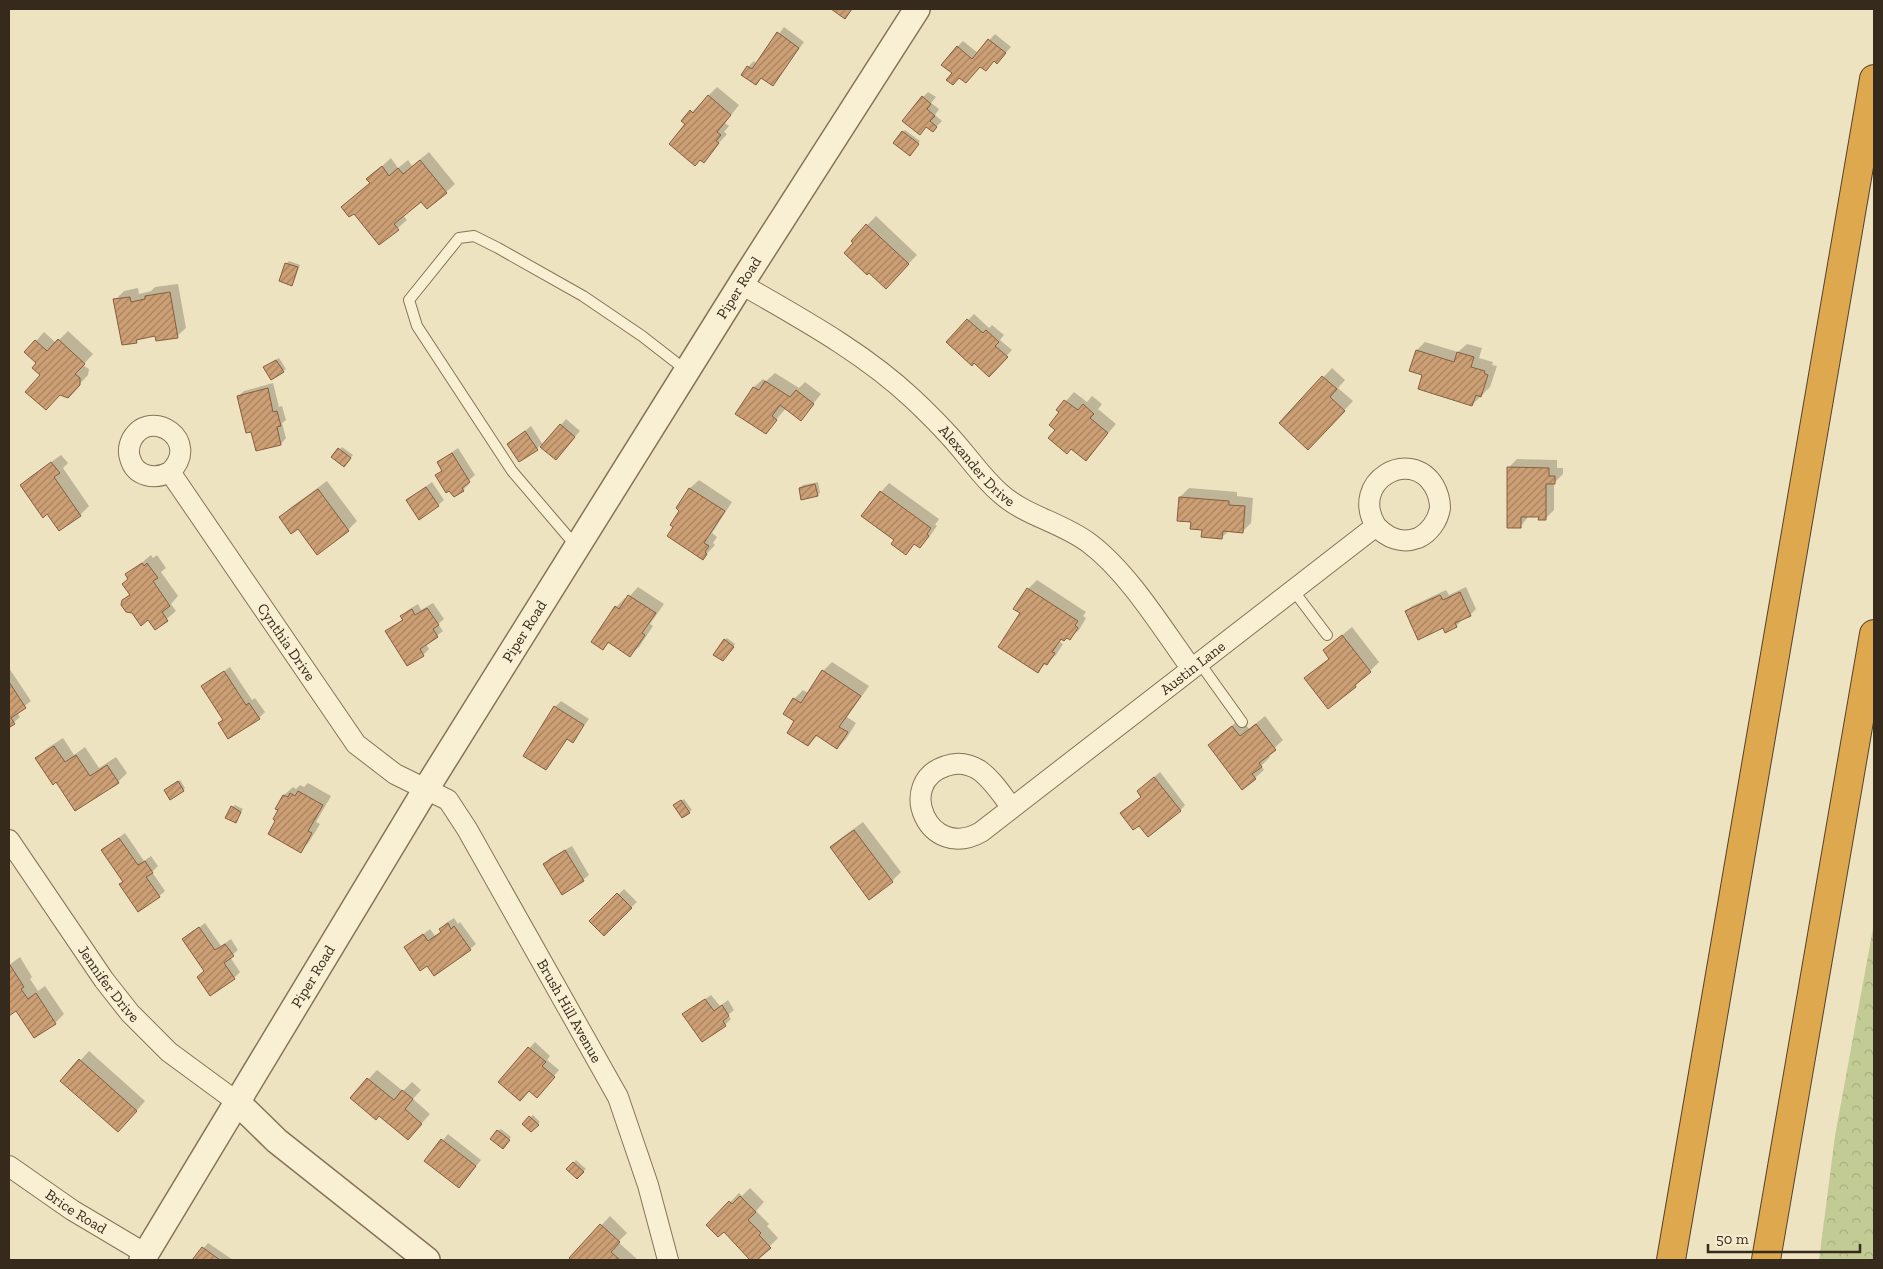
<svg xmlns="http://www.w3.org/2000/svg" width="1883" height="1269" viewBox="0 0 1883 1269" font-family="'Zilla Slab',serif">
	<style>
		.forest { fill: url(#forest-crowns) }
		.shadow { fill: #0003 }
		.building { fill: url(#building-hatch); stroke: #865e3e }
		.lines { fill: none; stroke-linecap: round; stroke-linejoin: round }
		.service-casing { stroke: #867358; stroke-width: 12 }
		.minor-casing { stroke: #867358; stroke-width: 22 }
		.tertiary-casing { stroke: #867358; stroke-width: 28 }
		.motorway-casing { stroke: #54412c; stroke-width: 30 }
		.service { stroke: #f9f0d3; stroke-width: 10 }
		.minor { stroke: #f9f0d3; stroke-width: 20 }
		.tertiary { stroke: #f9f0d3; stroke-width: 25 }
		.motorway { stroke: #dea84f; stroke-width: 28 }
		.labels { text-anchor: middle; dominant-baseline: central; stroke-width: 4; stroke-linejoin: round; paint-order: stroke }
		.street-label { font-size: 15px; fill: #362a1c; stroke: #f5eccf }
	</style>
	<defs>
		<pattern id="forest-crowns" width="20" height="18" patternUnits="userSpaceOnUse" patternTransform="scale(1.25)"><rect width="20" height="18" fill="#c2cb94"/><path d="M2 6a3 3 0 1 1 6 0M12 15a3 3 0 1 1 6 0" fill="none" stroke="#a7ae7f"/></pattern>
		<pattern id="building-hatch" width="6" height="6" patternUnits="userSpaceOnUse" patternTransform="scale(1.25)"><rect width="6" height="6" fill="#cc9f75"/><path d="M-1 1l2-2M0 6l6-6M5 7l2-2" fill="none" stroke="#a6825f"/></pattern>
	</defs>
	<rect width="100%" height="100%" fill="#eee3c0"/>
	<path class="forest" d="M1874,923v337h-55l16,-124z"/>
	<path class="shadow" d="M784,27l20,15 -31,42 -11,-7 -6,7 -8,-17 6,-6 3,3z
		M995,34l16,13 -8,9 -23,10 -27,7 4,-26 6,-6 15,12z
		M717,87l22,18 -14,18 4,3 -5,6 3,2 -24,27 -16,-37 -4,-3z
		M928,92l8,5 -5,6 8,6 -4,6 7,6 -9,9 -6,-4 -4,-29z
		M905,130l15,11 -8,11 -9,-20z
		M429,152l26,32 -9,8 -25,9 -18,14 4,5 -27,24 -26,-32 -12,-5 29,-25 -3,-3 23,-21 7,10 10,-8 4,6z
		M876,216l41,39 -31,32 -34,-46z
		M289,261l11,4 -6,17 -2,2 -6,-20z
		M178,284l8,44 -9,8 -21,-1 -16,3 -4,4 -21,-42 9,-9 14,-3 1,6 12,-3 4,-4z
		M974,314l15,14 3,-3 12,10 -4,5 12,10 -23,25 -41,-34z
		M68,331l25,23 -10,11 6,4 -1,6 -20,21 -26,-22 -4,-11 -2,-22 8,-9 12,11z
		M1425,342l33,10 9,-8 15,4 -3,10 14,4 -1,3 5,1 -7,21 -18,18 -48,-31 -7,-24z
		M279,358l7,11 -3,2 -16,-6z
		M1332,368l13,12 -7,8 15,13 -36,39 -36,-17z
		M775,373l24,15 6,-6 16,12 -20,25 -15,-11 -20,24 -12,-45 9,-8 3,2z
		M273,383l6,24 3,-1 4,14 -4,3 4,15 -5,6 -29,-14 -14,-34 6,-5z
		M1074,392l13,10 5,-6 10,8 -4,5 18,15 -30,35 -29,-29 4,-18 -3,-2z
		M566,419l14,12 -24,27 -16,-13 -3,4 -29,-5 23,-18 12,19z
		M342,447l11,8 -6,8 -14,-6z
		M458,448l17,27 -8,7 2,2 -6,6 -26,-14 6,-7 -5,-7z
		M61,455l7,8 -5,5 26,38 -9,9 -20,14 -12,-17 -26,-26 8,-9z
		M1517,459l40,1v8h6v6l-9,9v27l-9,9 -5,-3h-11l-9,11 -12,-59z
		M699,480l33,22 -20,31 5,4 -4,6 2,2 -12,13 -22,-48 -4,-2 13,-20z
		M327,481l30,40 -9,9 -50,-3 -17,-10 9,-9z
		M432,482l12,18 -6,5 -31,-5z
		M818,482l2,11 -3,2 -17,-7 3,-3z
		M889,483l50,36 -4,6 2,1 -8,11 -9,9 -5,-3 -9,10 -11,-14 -14,-47z
		M1189,488l48,4v4l16,2 -2,25 -9,9 -13,-1 -7,6 -19,-8 -23,-32z
		M151,555l2,3 4,-3 9,13 -5,4 17,24 -7,8 5,7 -21,18 -7,-10 -25,-18 7,-8 -1,-15 -2,-3z
		M1037,580l49,32 -3,4 3,2 -7,12 -9,8 -3,-1 -4,1 -3,4 3,2 -7,11 -18,16 -10,-82z
		M638,587l26,17 -14,20 3,2 -14,21 -9,8 -20,-13 -7,7 -10,-7 23,-35 9,-9 2,1z
		M1466,587l10,22 -6,6 -9,4 1,1 -6,6 -12,1 -38,-16 6,-5 34,-16 3,5z
		M433,603l11,16 -6,5 5,7 -17,13 3,5 -6,6 -36,-24 16,-12 -1,-3 6,-6 10,-6 3,6z
		M1352,627l27,35 -24,24 -49,-8 24,-20 -6,-8z
		M727,638l8,6 -9,13 -1,-17z
		M832,662l37,24 -22,31 9,6 -10,16 -9,9 -19,-13 -10,10 -12,-25 -11,-7 9,-14 9,-9 5,3 15,-22z
		M230,667l22,33 3,-2 10,14 -6,6 -40,5 5,-4 -21,-33z
		M9,668l22,33 -14,11 3,5 -9,8 -2,-2z
		M561,701l28,18 -16,22 -5,-3 -22,31 9,-62z
		M1265,716l18,24 -15,14 2,3 -9,9 3,4 -9,8 -46,-33 32,-27 8,11z
		M63,738l11,17 11,-8 14,21 17,-11 11,16 -9,9 -61,-1 -20,-23 9,-9z
		M1160,772l25,33 -5,6 -38,-15 -4,-5z
		M180,780l5,8 -2,2 -15,-2z
		M308,783l23,13 -15,26 4,2 -11,18 -8,9 -24,-31 7,-25 9,-8 3,2 4,-4 4,2z
		M684,799l8,11 -3,2 -12,-9z
		M235,805l8,4 -8,13 -3,-15z
		M863,822l38,50 -9,9 -60,-34 9,-9z
		M125,833l19,28 7,-5 7,10 -6,6 13,19 -6,5 -35,-15 -22,-31z
		M572,846l17,29 -6,5 -38,-16 5,-6z
		M624,889l13,13 -33,32 -13,-13z
		M454,918l4,6 2,-2 16,22 -6,5 -43,15 -22,-16 25,-19 5,7 7,-5 -1,-2 5,-6z
		M205,923l16,23 10,-7 7,11 -8,7 10,15 -6,6 -36,-1 7,-7 -21,-31z
		M20,957l12,20 -2,2 8,12 7,-5 19,28 -9,9 -38,-14 -8,5v-49z
		M711,995l9,11 8,-6 6,10 -6,5 3,4 -6,6 -41,-11z
		M535,1042l15,14 -3,4 12,10 -17,20h-13l-29,-8z
		M89,1051l56,50 -18,21 -65,-41z
		M377,1070l26,21 9,-9 9,8 -8,9 17,15 -22,25 -29,-25 -27,-17z
		M533,1115l7,7 -9,9 -7,-7z
		M501,1129l10,8 -6,8 -7,-14z
		M448,1134l33,26 -17,21 -38,-20z
		M576,1160l10,9 -9,8 -9,-8z
		M750,1188l14,14 -8,9 13,13 -2,2 11,12 -22,22h-4l-28,-30 -16,-5 31,-32 3,3z
		M610,1216l17,17 -9,9 20,18h-65l-2,-2z
		M208,1243l25,17h-39z"/>
	<path class="building" d="M831,9h21l-7,10z
		M777,32l22,16 -26,38 -12,-8 -5,7 -15,-10 6,-9 5,3z
		M988,39l18,14 -9,11 -3,-3 -8,10 -6,-4 -14,16 -7,-5 -6,7 -7,-5 6,-7 -11,-8 16,-19 15,13z
		M708,95l23,20 -14,17 4,3 -5,6 3,2 -15,20 -4,-3 -5,6 -26,-22 16,-20 -4,-3 9,-11 3,3z
		M922,96l9,8 -4,5 8,7 -5,5 7,6 -4,5 -7,-5 -6,8 -18,-14z
		M902,131l17,13 -9,12 -17,-13z
		M420,160l27,33 -20,16 -6,-7 -27,22 5,6 -20,15 -25,-31 -5,3 -8,-10 29,-24 -4,-4 16,-13 7,10 9,-8 5,6z
		M866,224l43,40 -23,25 -17,-16 -2,2 -23,-22 9,-10 -2,-2z
		M285,263l13,4 -6,19 -13,-5z
		M170,292l8,46 -22,3 -1,-5 -19,4 1,3 -15,2 -9,-46 17,-2 1,5 14,-3v-3z
		M967,319l16,14 3,-3 13,12 -4,4 13,11 -19,20 -15,-14 -2,3 -26,-24z
		M58,339l27,25 -10,10 5,4v7l-12,13 -8,-3 -14,15 -21,-18 15,-17 -8,-7 4,-5 -12,-11 11,-12 12,11z
		M1416,350l38,12 3,-10 17,5 -3,10 14,4 -1,2 4,2 -7,22 -5,-2 -4,11 -54,-17 4,-14 -13,-4z
		M276,360l8,12 -13,8 -8,-13z
		M1322,376l15,13 -7,8 15,14 -37,39 -29,-27z
		M765,381l25,16 6,-7 18,14 -13,17 -21,-16 -8,11 5,4 -11,14 -31,-20 18,-27 6,3z
		M268,388l5,24 4,-1 4,15 -4,1 4,18 -25,6 -5,-19 -5,1 -9,-37z
		M1064,400l14,10 5,-6 11,10 -4,4 18,15 -22,28 -15,-12 -4,5 -19,-16 7,-8 -6,-5 10,-13 -3,-2z
		M560,424l15,13 -19,23 -16,-13z
		M525,431l13,19 -19,12 -12,-18z
		M338,448l13,10 -7,9 -13,-10z
		M452,453l18,29 -8,6 2,3 -10,6 -5,-6 -3,2 -11,-18 7,-4 -5,-9z
		M51,462l9,11 -6,4 27,39 -22,15 -12,-17 -4,4 -23,-33z
		M1507,467l42,1v8h6v8h-9v36h-8l1,-3h-18v11h-14z
		M815,484l3,12 -17,4 -2,-12z
		M426,487l13,19 -20,14 -13,-20z
		M689,488l36,23 -21,32 5,3 -4,6 2,2 -4,6 -36,-24 6,-9 -3,-2 9,-14 -3,-3z
		M318,489l31,42 -32,24 -19,-26 -7,5 -12,-17z
		M880,491l51,37 -4,6 2,2 -9,12 -6,-4 -8,11 -15,-11 3,-4 -33,-24z
		M1179,497l50,4v4l16,1 -2,27 -20,-2 -1,8 -21,-2 1,-7 -12,-1 1,-7 -14,-1z
		M142,563l2,3 3,-3 11,15 -5,3 17,25 -8,6 6,9 -13,9 -7,-10 -7,6 -9,-13 -6,-1 -5,-7 1,-5 8,-5 -8,-11 6,-5 -3,-5z
		M1027,588l51,33 -3,4 3,3 -8,12 -3,-2 -3,3 -3,-2 -9,13 3,1 -8,12 -3,-2 -6,10 -40,-26 22,-34 -7,-4z
		M1460,592l11,24 -16,7 2,4 -12,6 -2,-5 -25,12 -13,-29 35,-16 3,5z
		M628,595l28,18 -14,20 3,2 -15,22 -22,-15 -5,8 -12,-8 24,-36 4,3z
		M427,608l12,17 -6,4 5,8 -18,12 4,7 -17,10 -22,-35 18,-11 -3,-4 12,-7 3,6z
		M1342,635l29,37 -16,13 1,2 -28,22 -24,-31 25,-19 -6,-9z
		M724,639l10,8 -11,14 -10,-6z
		M822,670l39,26 -22,31 9,5 -11,17 -21,-14 -8,11 -21,-13 7,-12 -11,-7 10,-16 8,5z
		M224,671l22,34 3,-2 11,16 -32,20 -10,-16 5,-3 -22,-34z
		M9,682l17,26 -15,10 4,6 -5,3 -1,-2z
		M554,706l30,19 -11,18 -6,-4 -21,31 -23,-14z
		M1256,724l20,26 -17,13 3,4 -10,7 4,5 -14,11 -34,-45 24,-19 8,10z
		M54,746l11,16 11,-7 14,21 17,-11 12,18 -44,28 -19,-29 -3,3 -18,-27z
		M1154,777l27,34 -33,26 -9,-11 -6,4 -13,-17 21,-16 -4,-6z
		M178,781l6,10 -14,9 -6,-10z
		M298,791l25,14 -15,26 4,2 -11,20 -33,-19 7,-13 -2,-2 5,-9 -3,-1 8,-14 5,2 2,-4 5,3z
		M681,800l9,13 -8,5 -9,-13z
		M231,806l10,6 -5,11 -11,-5z
		M854,830l39,52 -24,18 -39,-53z
		M119,838l19,27 7,-4 8,12 -7,4 14,20 -22,15 -19,-28 4,-2 -22,-32z
		M565,850l19,31 -22,14 -19,-31z
		M617,893l15,15 -28,28 -15,-15z
		M448,923l3,6 3,-3 17,24 -37,26 -7,-10 -7,5 -16,-24 19,-13 5,7 13,-9 -2,-3z
		M199,927l16,23 10,-6 9,12 -10,7 11,16 -25,17 -13,-19 7,-6 -22,-32z
		M10,965l14,22 -3,2 7,10 8,-6 20,31 -22,14 -18,-27 -7,5v-50z
		M705,999l9,12 8,-6 7,11 -6,5 3,5 -24,16 -20,-28z
		M528,1047l18,15 -4,4 13,11 -18,21 -8,-7 -9,10 -22,-19z
		M79,1059l58,52 -19,21 -58,-51z
		M367,1078l27,22 8,-10 11,9 -8,10 17,15 -14,16 -29,-24 -3,4 -26,-22z
		M529,1116l10,9 -8,7 -9,-8z
		M497,1130l13,10 -7,9 -13,-10z
		M441,1139l35,27 -17,22 -35,-27z
		M573,1162l11,10 -7,7 -11,-10z
		M740,1196l16,16 -8,8 13,13 -2,2 12,13 -14,12h-7l-26,-28 -6,5 -12,-12 23,-24 3,3z
		M600,1224l20,18 -9,10 9,8h-49l-2,-2z
		M202,1247l18,13h-28z"/>
	<g class="lines">
		<defs>
			<path id="service" d="M576,546l-64,-75 -95,-145 -8,-26 50,-62 15,-2 24,12 85,48 59,40 45,35
				M1293,590l34,45
				M1199,662l43,60"/>
			<g id="minor">
				<path id="s1" d="M741,284c59,34 122,68 172,115 18,17 36,35 52,55 11,13 21,27 35,39 25,23 61,29 89,50 39,29 73,85 102,125"/>
				<path id="s2" d="M170,472c-15,8 -35,5 -40,-14 -2,-6 -1,-13 2,-19 19,-33 70,2 38,33l186,272 39,30 53,26 19,29 151,268 30,88 20,75"/>
				<path id="s3" d="M1012,808c-10,-13 -20,-29 -33,-38 -10,-6 -22,-8 -33,-4 -51,16 -18,96 35,66l395,-306c11,12 26,18 42,12 11,-5 20,-17 22,-30 0,-7 -2,-15 -6,-22 -24,-40 -85,-4 -58,40"/>
				<path id="s4" d="M9,840l95,140 26,33 39,39 68,50"/>
				<path id="s5" d="M9,1166l63,44 74,44"/>
			</g>
			<g id="tertiary">
				<path d="M237,1102l40,39 150,119"/>
				<path id="s6" d="M142,1260l284,-471 322,-516 169,-264"/>
			</g>
			<path id="motorway" d="M1671,1260l203,-1181
				M1766,1260l108,-626"/>
		</defs>
		<use href="#service" class="service-casing"/>
		<use href="#minor" class="minor-casing"/>
		<use href="#tertiary" class="tertiary-casing"/>
		<use href="#motorway" class="motorway-casing"/>
		<use href="#service" class="service"/>
		<use href="#minor" class="minor"/>
		<use href="#tertiary" class="tertiary"/>
		<use href="#motorway" class="motorway"/>
	</g>
	<g class="labels">
		<g class="street-label">
			<text stroke="none"><textPath href="#s6" startOffset="1141">Piper Road</textPath></text>
			<text stroke="none"><textPath href="#s1" startOffset="300">Alexander Drive</textPath></text>
			<text stroke="none"><textPath href="#s6" startOffset="736">Piper Road</textPath></text>
			<text stroke="none"><textPath href="#s2" startOffset="366">Cynthia Drive</textPath></text>
			<text stroke="none"><textPath href="#s3" startOffset="482">Austin Lane</textPath></text>
			<text stroke="none"><textPath href="#s6" startOffset="331">Piper Road</textPath></text>
			<text stroke="none"><textPath href="#s4" startOffset="175">Jennifer Drive</textPath></text>
			<text stroke="none"><textPath href="#s2" startOffset="841">Brush Hill Avenue</textPath></text>
			<text stroke="none"><textPath href="#s5" startOffset="81">Brice Road</textPath></text>
		</g>
	</g>
	<rect width="1883" height="1269" fill="none" stroke="#362a1c" stroke-width="20"/>
	<path d="M1708 1244v8h152v-8" fill="none" stroke="#362a1c" stroke-width="2.5"/>
	<text x="1716" y="1244" font-size="15" fill="#362a1c" stroke="#f5eccf" stroke-width="4" paint-order="stroke">50 m</text>
</svg>
